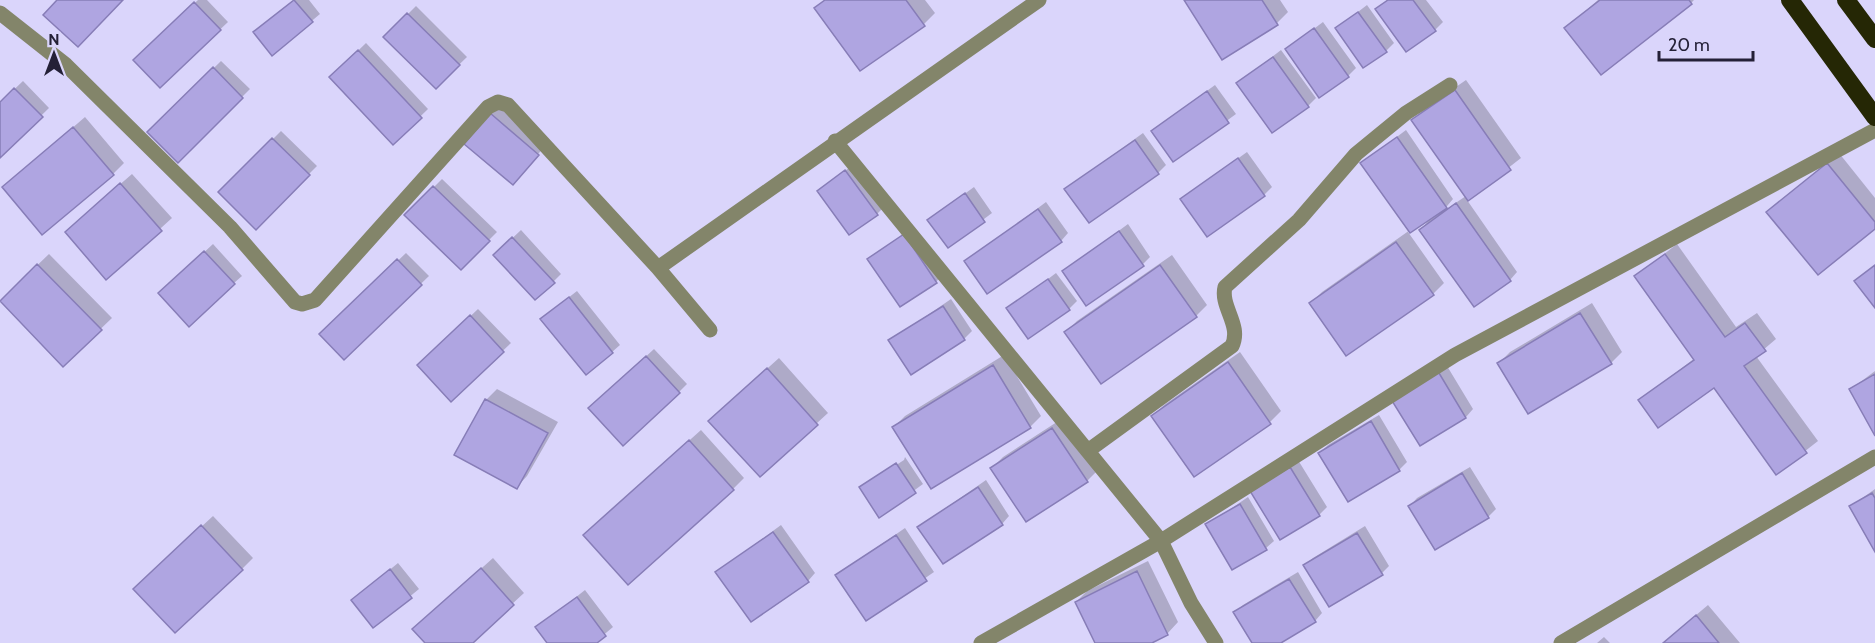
<svg xmlns="http://www.w3.org/2000/svg" width="1875" height="643" viewBox="0 0 1875 643" font-family="Cabin,sans-serif">
	<style>
		.shadow { fill: #0003 }
		.building { fill: #afa5e1; stroke: #877db7; stroke-width: 1.5 }
		.lines { fill: none; stroke-linecap: round; stroke-linejoin: round }
		.minor { stroke: #83856a; stroke-width: 15 }
		.highway { stroke: #252705; stroke-width: 18 }
	</style>
	<rect width="100%" height="100%" fill="#dad5fb"/>
	<path class="shadow" d="M198,0h9l21,22 -68,64 -25,-26z
		M294,0h15l11,14 -48,40 -9,-29z
		M824,0h101l10,13 -11,11 -108,-16z
		M1186,0h94l8,12 -11,11z
		M1387,0h39l17,22 -8,8 -58,-21z
		M1598,0h96l-3,3 -125,25z
		M1367,5l27,38 -8,8 -49,-23z
		M416,6l51,51 -31,30 -51,-50z
		M1323,22l33,46 -8,8 -61,-27z
		M366,43l62,66 -35,34 -62,-66z
		M1281,50l35,48 -8,8 -70,-23z
		M221,61l29,28 -72,72 -29,-29z
		M1466,80l55,78 -54,42 50,72 -7,8 -89,-50 11,-14 -24,16 36,51 -11,11 -86,60 -36,-51 11,-11 88,-62 -48,-67 44,-33 47,69 -11,13 24,-16 -53,-76 11,-11z
		M23,81l26,27 -49,48v-53z
		M1215,85l21,29 -63,46 -21,-29z
		M499,106l46,40 -25,29 -29,-61z
		M85,117l39,46 -11,11 -109,13z
		M281,131l36,35 -61,61 -36,-35z
		M1143,133l23,32 -8,8 -92,16z
		M1247,152l25,35 -8,8 -82,4z
		M1839,153l36,45v29l-107,-15z
		M854,164l31,42 -8,8 -58,-23z
		M132,174l40,44 -66,60 -28,-57z
		M442,179l55,53 -36,36 -55,-53z
		M974,187l18,26 -44,33 -19,-26z
		M1046,202l22,31 -7,8 -95,21z
		M1128,224l22,33 -7,7 -80,8z
		M913,228l30,46 -7,8 -67,-23z
		M521,230l40,44 -8,8 -50,-35z
		M213,244l29,32 -8,7 -66,3z
		M1677,244l59,83 21,-14 19,26 -20,17 62,85 -41,32 -62,-87 -75,14 55,-42 -59,-82z
		M406,253l23,23 -85,82 -23,-24z
		M49,254l63,64 -49,47 -62,-65z
		M1172,255l35,50 -11,11 -130,16 11,-11z
		M1056,273l21,28 -8,8h-61z
		M577,291l43,54 -8,7 -62,-40z
		M951,299l21,32 -8,8 -74,2z
		M1592,303l30,49 -11,11h-112l11,-11z
		M478,309l33,34 -60,57 -32,-35z
		M654,349l33,35 -8,8 -81,9z
		M1240,352l41,59 -11,11 -75,53 -42,-59 11,-11z
		M1004,355l37,61 -11,11h-136l11,-11z
		M779,358l49,55 -68,62 -39,-65z
		M1444,361l29,48 -7,8 -46,27 -29,-48z
		M1875,371v62l-24,-44z
		M497,389l61,33 -31,54 -11,12 -30,-88z
		M1379,415l28,47 -8,8 -50,30 -29,-47 8,-8z
		M1063,418l35,52 -11,11 -95,-13 11,-11z
		M701,430l43,48 -11,11 -137,35z
		M905,457l18,27 -44,32 -18,-28 43,-28z
		M1298,460l29,47 -8,8 -67,-24z
		M1470,467l26,42 -8,8 -78,-11 7,-8z
		M986,480l23,36 -7,8 -83,3z
		M1875,489v60l-24,-43z
		M1248,497l26,44 -8,7 -33,20 -26,-43z
		M213,516l40,42 -11,11 -96,9z
		M781,525l34,48 -7,8 -91,-9z
		M1365,526l24,40 -7,7 -77,-8 8,-7z
		M905,528l29,44 -68,47 -29,-44z
		M493,558l31,35 -54,50h-43l-1,-25z
		M1148,561l30,61 -11,12 -19,9h-52l-20,-41 11,-11z
		M398,563l21,26 -45,37 -21,-26z
		M1298,572l24,41 -7,8 -37,22h-25l-18,-30 8,-8z
		M585,590l28,37 -19,16h-46l-11,-15z
		M1708,605l32,38h-77z
		M1604,637l6,6h-13z"/>
	<path class="building" d="M57,0h66l-45,47 -35,-32z
		M294,0l19,22 -41,34 -19,-24z
		M825,0h81l19,26 -65,45 -46,-63z
		M1184,0h78l16,25 -56,35z
		M1388,0h25l23,31 -30,21 -31,-43z
		M1600,0h89l3,4 -91,71 -37,-47z
		M194,2l27,28 -61,58 -27,-28z
		M1358,12l29,40 -24,16 -28,-40z
		M407,13l53,52 -24,24 -53,-52z
		M1314,28l35,49 -30,21 -34,-49z
		M358,50l64,68 -29,27 -64,-68z
		M1273,57l36,50 -37,26 -36,-50z
		M213,67l30,31 -65,65 -31,-31z
		M14,88l29,29 -43,41v-56z
		M1455,90l56,80 -43,31 -57,-81z
		M1207,91l22,32 -56,39 -22,-31z
		M490,113l49,42 -26,30 -49,-41z
		M73,127l41,48 -72,60 -40,-48z
		M1397,137l50,71 -37,25 -50,-70z
		M272,138l38,37 -54,55 -38,-38z
		M1135,140l24,34 -70,49 -25,-34z
		M1238,158l27,38 -58,41 -27,-38z
		M1827,163l48,59v7l-57,46 -52,-63z
		M845,170l33,45 -29,20 -32,-44z
		M120,183l42,48 -56,49 -41,-48z
		M433,186l57,55 -29,29 -57,-55z
		M965,193l20,29 -37,26 -21,-28z
		M1456,203l55,78 -37,26 -55,-77z
		M1038,209l24,33 -75,52 -23,-33z
		M1119,231l25,35 -58,40 -24,-35z
		M904,234l33,49 -37,24 -33,-48z
		M512,237l43,46 -20,17 -42,-45z
		M1396,242l38,53 -88,61 -37,-53z
		M204,251l31,33 -46,43 -31,-34z
		M1665,254l60,83 20,-14 21,28 -22,15 63,87 -31,22 -62,-87 -56,40 -20,-28 56,-40 -60,-84z
		M397,259l25,26 -78,75 -25,-26z
		M37,264l65,66 -39,37 -63,-66z
		M1160,265l37,52 -96,67 -37,-52z
		M1875,265v43l-21,-27z
		M1048,279l22,31 -42,29 -22,-31z
		M569,297l44,56 -27,22 -46,-56z
		M943,306l22,34 -54,35 -23,-35z
		M1580,313l32,51 -84,50 -31,-51z
		M470,315l34,37 -53,50 -34,-37z
		M646,356l34,37 -57,53 -35,-38z
		M1228,362l43,62 -77,53 -43,-61z
		M993,365l38,63 -100,61 -39,-62z
		M767,368l51,57 -58,52 -52,-56z
		M1436,368l30,50 -46,28 -31,-50z
		M1875,374v62l-26,-47z
		M485,399l63,34 -31,56 -63,-34z
		M1371,421l29,50 -52,31 -30,-49z
		M1052,428l36,54 -62,40 -36,-54z
		M689,440l45,50 -106,95 -45,-50z
		M896,463l20,30 -37,25 -20,-31z
		M1290,467l30,49 -40,24 -30,-49z
		M1462,473l27,45 -54,32 -27,-44z
		M978,487l25,38 -60,39 -26,-37z
		M1872,493l3,5v54l-26,-46z
		M1240,504l27,46 -35,20 -27,-46z
		M201,525l42,45 -68,63 -42,-44z
		M773,532l36,50 -58,40 -36,-50z
		M1357,533l26,42 -54,32 -26,-42z
		M896,535l31,46 -61,40 -31,-46z
		M481,568l33,37 -41,38h-48l-13,-14z
		M390,569l22,29 -39,30 -22,-28z
		M1137,571l31,64 -16,8h-57l-20,-41z
		M1289,579l27,43 -35,21h-29l-19,-31z
		M577,597l29,39 -9,7h-50l-12,-16z
		M1696,615l23,28h-56z"/>
	<g class="lines">
		<path class="minor" d="M0,13l66,52 164,162 65,75 7,2 13,-4 173,-193 10,-5 10,3 150,163 52,62
			M835,141l326,400 30,62 25,40
			M658,268l381,-268
			M1089,450l143,-104c10,-21 -12,-39 -7,-59l74,-67 57,-66 50,-41 44,-28
			M981,643l180,-102 294,-186 420,-225
			M1561,643l314,-186"/>
		<path class="highway" d="M1790,0l85,117
			M1846,0l29,39"/>
	</g>
	<g transform="translate(54 54)" stroke="#dad5fb" stroke-width="4.5" paint-order="stroke">
	<path d="M0-4.5L10 22L0 15L-10 22Z" fill="#242037"/>
	<text y="-9" font-size="16" font-weight="bold" text-anchor="middle" fill="#242037">N</text>
	</g>
	<path d="M1659 51v9h94v-9" fill="none" stroke="#242037" stroke-width="3"/>
	<text x="1668" y="51" font-size="18" fill="#242037" stroke="#dad5fb" stroke-width="4.5" paint-order="stroke">20 m</text>
</svg>
